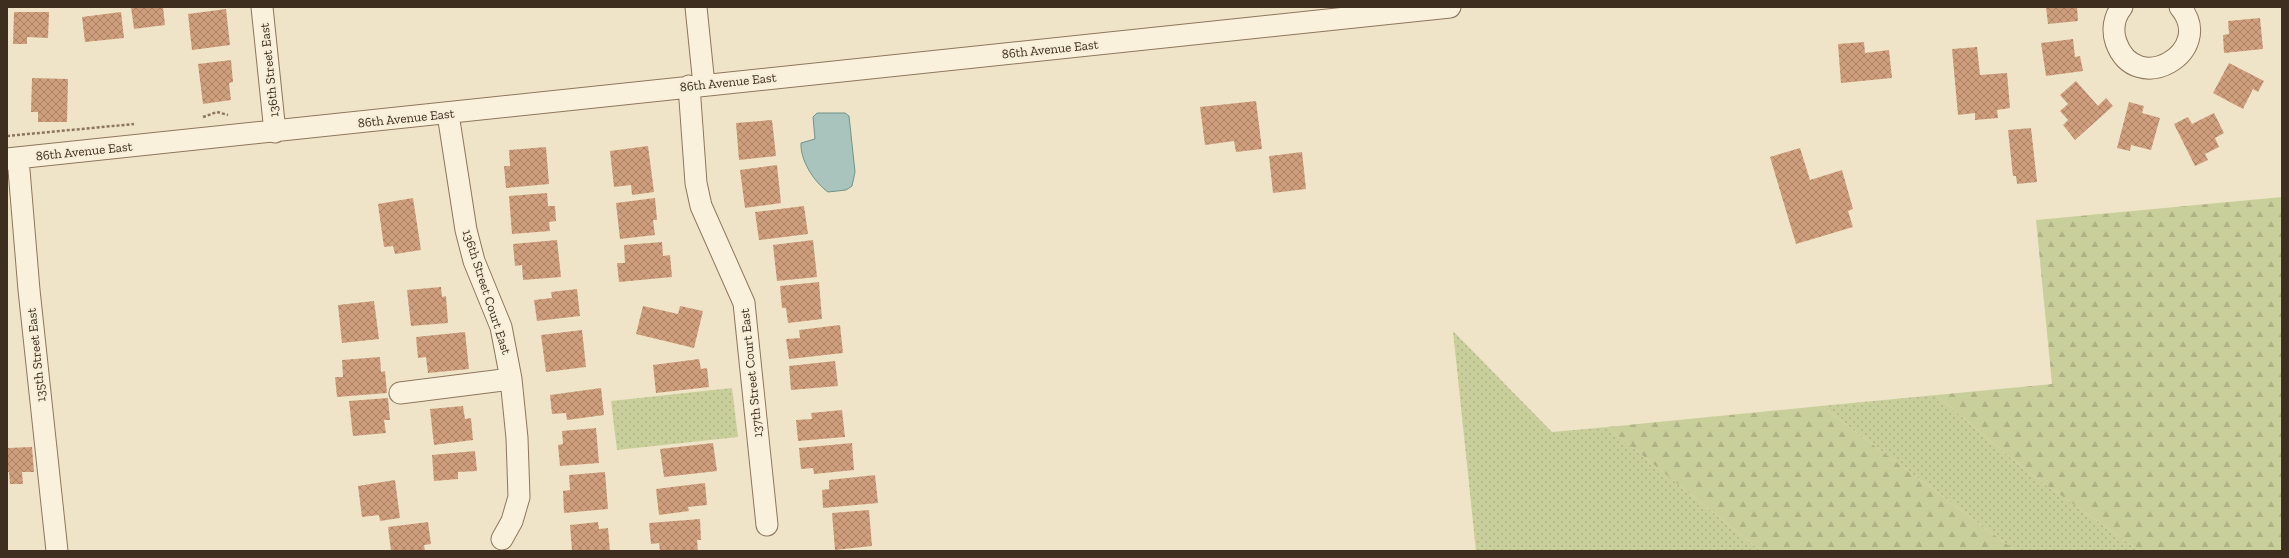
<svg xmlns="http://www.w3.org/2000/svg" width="2289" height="558" viewBox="0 0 2289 558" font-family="'Zilla Slab',serif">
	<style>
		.green { fill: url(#green-dots) }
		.forest { fill: url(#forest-firs) }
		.water { fill: #a9c4bc; stroke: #6f938a }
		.building { fill: url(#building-cross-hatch) }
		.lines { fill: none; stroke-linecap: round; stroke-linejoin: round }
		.minor-casing { stroke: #8d765c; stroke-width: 23 }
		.path { stroke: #8d765c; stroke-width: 2.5; stroke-dasharray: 3 2; stroke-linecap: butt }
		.minor { stroke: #faf1dc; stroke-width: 21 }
		.labels { text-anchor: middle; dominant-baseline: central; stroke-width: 4; stroke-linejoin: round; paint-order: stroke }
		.street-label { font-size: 13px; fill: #3d2e20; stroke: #f7eed8 }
	</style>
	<defs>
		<pattern id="green-dots" width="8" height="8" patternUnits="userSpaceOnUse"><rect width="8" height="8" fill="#c9cf9b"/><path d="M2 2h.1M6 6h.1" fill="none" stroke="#aeb285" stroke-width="1.8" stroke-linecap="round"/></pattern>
		<pattern id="forest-firs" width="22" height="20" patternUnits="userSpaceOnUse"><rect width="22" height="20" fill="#c9cf9b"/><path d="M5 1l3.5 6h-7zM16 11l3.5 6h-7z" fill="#aeb285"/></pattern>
		<pattern id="building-cross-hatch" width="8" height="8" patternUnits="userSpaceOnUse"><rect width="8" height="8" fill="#cf9f7d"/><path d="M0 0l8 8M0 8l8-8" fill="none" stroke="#a98266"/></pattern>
	</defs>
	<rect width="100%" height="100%" fill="#f0e4c8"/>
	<path class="green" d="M1453,331l99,101 55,-5 154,124h-285z
		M732,388l6,49 -121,13 -6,-49z
		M1936,395l93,78 111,78h-124l-195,-145z"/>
	<path class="forest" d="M2282,197v354h-142l-111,-78 -93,-78 116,-11 -16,-164z
		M1821,406l195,145h-255l-154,-124z"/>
	<path class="water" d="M817,113h28l4,3 6,56 -3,14 -6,4 -18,2c-14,-10 -28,-32 -27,-49l14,-4 -2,-22z"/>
	<path class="building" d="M131,7h32l2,18 -31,4z
		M2046,7h31l1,14 -30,3z
		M226,9l4,36 -38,5 -4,-36z
		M14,12h35l-1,26 -21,-1v7h-14z
		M121,12l3,26 -39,4 -3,-25z
		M2260,18l3,31 -39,4 -1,-18 6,-1 -1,-13z
		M2073,39l2,18 5,-1 3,15 -37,5 -5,-33z
		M1864,42l1,11 24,-3 3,28 -51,5 -3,-39z
		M1977,47l3,28 27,-2 3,35 -13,2 1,8 -23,2v-7l-17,2 -6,-66z
		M231,60l2,22 -4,1 2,17 -28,4 -5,-40z
		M2229,63l35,18 -6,11 -5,-3 -10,20 -30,-16z
		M32,78l36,1 -1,43h-29v-10h-7z
		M2076,81l22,25 8,-8 7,8 -38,34 -12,-15 5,-5 -8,-9 8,-7 -8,-9z
		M1256,101l6,48 -26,3 -2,-11 -29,4 -5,-38z
		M2129,102l15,4 -2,7 18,5 -9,32 -20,-5 -1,6 -13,-3z
		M2214,113l10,20 -9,5 4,9 -14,7 3,6 -13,6 -21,-42 14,-7 4,7z
		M772,120l4,36 -37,4 -3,-37z
		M2031,128l6,54 -20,2 -1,-8h-3l-5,-46z
		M648,146l6,46 -22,3 -1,-10 -17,2 -4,-36z
		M546,147l3,37 -43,4 -2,-22h6l-1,-16z
		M1800,148l10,32 32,-10 11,39 -5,2 5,16 -57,17 -26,-87z
		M1302,152l4,37 -33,4 -4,-37z
		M777,165l4,38 -36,5 -5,-38z
		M547,193l1,13h7l1,15 -7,1 1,9 -38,3 -3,-38z
		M413,198l8,52 -26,4 -2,-8 -9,1 -6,-43z
		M655,198l2,22h-4l2,15 -35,4 -4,-36z
		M804,206l4,28 -49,6 -4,-28z
		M557,240l4,37 -38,3 -1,-15 -7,1 -2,-22z
		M813,240l4,37 -40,4 -4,-36z
		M662,242l1,14 7,-1 2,22 -53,5 -2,-19h8l-1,-18z
		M819,282l3,37 -34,4 -2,-15h-4l-2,-22z
		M441,287l1,10 4,-1 2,27 -37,3 -4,-36z
		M577,289l3,27 -43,5 -3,-21 18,-2 -1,-6z
		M374,301l5,38 -37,4 -4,-38z
		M643,306l35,8 2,-8 23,5 -9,37 -58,-14z
		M840,325l3,28 -54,6 -3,-20 14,-1 -1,-8z
		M582,330l4,37 -40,5 -5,-37z
		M465,332l4,37 -41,4 -2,-16 -8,1 -2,-21z
		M380,357l1,15 4,-1 2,22 -50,4 -2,-20h8l-1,-17z
		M699,359l2,10 6,-1 2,19 -53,6 -3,-28z
		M835,361l3,25 -47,4 -2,-24z
		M601,388l3,27 -37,5 -1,-7 -14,1 -2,-19z
		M388,398l2,22h-6l2,13 -33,3 -4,-35z
		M463,406l2,13 6,-1 2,22 -39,5 -4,-36z
		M842,410l3,27 -47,4 -2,-21 16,-1 -1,-6z
		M596,428l3,35 -39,3 -2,-21 5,-1 -1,-13z
		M713,443l4,28 -53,6 -4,-28z
		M852,443l2,27 -40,4 -1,-6 -12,1 -2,-21z
		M32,447l2,25h-12l1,12h-13l-1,-12h-2v-24z
		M475,451l2,20 -19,1v7l-24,2 -2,-26z
		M605,472l3,37 -44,4 -1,-22 7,-1 -1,-15z
		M875,475l3,28 -55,5 -1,-18 7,-1v-9z
		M395,480l5,38 -20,3 -1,-6 -17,2 -4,-31z
		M705,483l2,22 -19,2 1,4 -30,4 -3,-26z
		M869,510l3,36 -37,4 -3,-37z
		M700,519l1,21h-4l1,11h-38l-1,-8 -8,1 -2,-21z
		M428,522l3,22 -7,1 1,6h-34l-3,-24z
		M598,522l1,7 9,-1 2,23h-38l-2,-26z"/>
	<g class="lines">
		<defs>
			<path id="minor" d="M262,7l13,125
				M696,7l8,78
				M2122,7c-8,10 -10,23 -6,35 20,57 101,9 64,-35
				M689,86l7,97 5,23 43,97 23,222
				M448,114l18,116 8,31 27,66 10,52 6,59 2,59 -7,24 -10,18
				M18,158l11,132 28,261
				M7,159l1443,-152
				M400,393l111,-14"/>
		</defs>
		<use href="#minor" class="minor-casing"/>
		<path class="path" d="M203,117l14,-5 11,3
			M7,136l127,-12"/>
		<use href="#minor" class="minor"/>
	</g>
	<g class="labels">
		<g class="street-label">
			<text transform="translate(1050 49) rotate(-6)">86th Avenue East</text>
			<text transform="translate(269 70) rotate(-96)">136th Street East</text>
			<text transform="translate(728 82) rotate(-6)">86th Avenue East</text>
			<text transform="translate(406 118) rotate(-6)">86th Avenue East</text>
			<text transform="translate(84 151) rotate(-6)">86th Avenue East</text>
			<text transform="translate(487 292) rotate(72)">136th Street Court East</text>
			<text transform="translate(36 355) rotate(-96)">135th Street East</text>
			<text transform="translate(751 373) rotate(-96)">137th Street Court East</text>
		</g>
	</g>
	<rect width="2289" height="558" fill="none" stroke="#3d2e20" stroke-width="16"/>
</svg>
